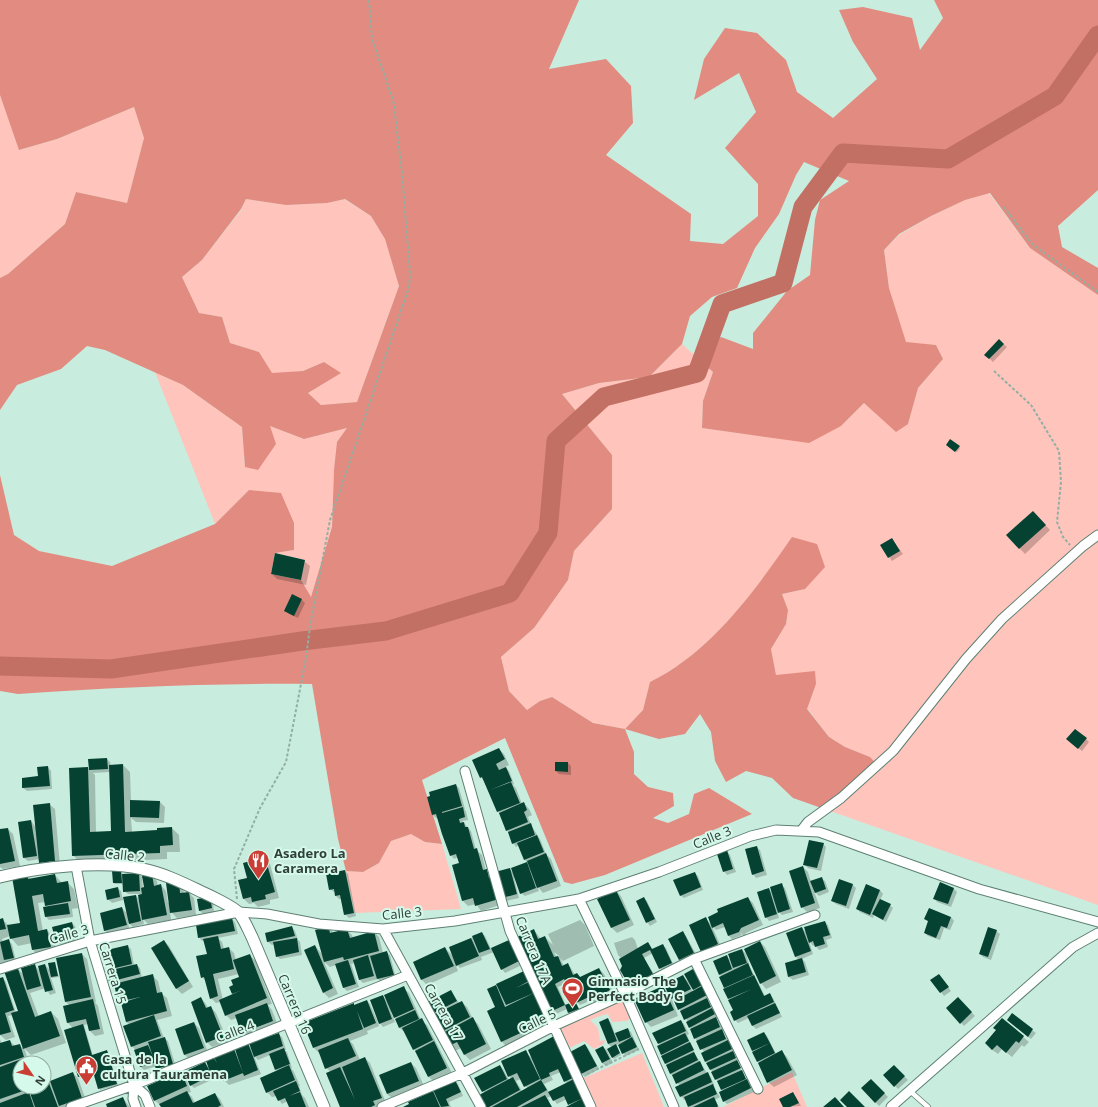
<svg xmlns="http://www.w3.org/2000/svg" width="1098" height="1107" viewBox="0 0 1098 1107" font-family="'Open Sans',sans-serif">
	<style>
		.green { fill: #ffc4bb }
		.forest { fill: #e28b80; fill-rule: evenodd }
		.shadow { fill: #0003; fill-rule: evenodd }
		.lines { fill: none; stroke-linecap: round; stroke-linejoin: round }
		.river { stroke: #c26f64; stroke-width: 19 }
		.building { fill: #064232; fill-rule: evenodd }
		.service-casing { stroke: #5e8073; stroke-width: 6 }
		.minor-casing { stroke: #5e8073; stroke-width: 11 }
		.tertiary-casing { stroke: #5e8073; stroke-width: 13 }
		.path { stroke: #92afa3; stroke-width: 2; stroke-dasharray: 3 2; stroke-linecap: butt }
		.service { stroke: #fff; stroke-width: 4.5 }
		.minor { stroke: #fff; stroke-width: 9 }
		.tertiary { stroke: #fff; stroke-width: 11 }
		.labels { text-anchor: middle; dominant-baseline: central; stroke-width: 4; stroke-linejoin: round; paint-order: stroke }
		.street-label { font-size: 13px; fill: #303f39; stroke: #d5faeb }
		.poi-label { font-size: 13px; font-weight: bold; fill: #303f39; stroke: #d5faeb; text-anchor: start }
	</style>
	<rect width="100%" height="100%" fill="#c8edde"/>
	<path class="green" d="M0,95l20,55 37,-11 77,-32 10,31 -17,65 -51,-11 -11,32 -57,50 -8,4z
		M989,193l41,55 68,47v610l-268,-94 40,-54 -25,-10 -16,-10 -22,-29 9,-24 -40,-9 -5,-26 15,-25 2,-14 -6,-16 23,-5 -13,-51c-38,54 -81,114 -142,144l-7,28 -18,19 -32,-6 -41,-26 -12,4 -13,9 -18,-19 -8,-34 33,-29 34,-48 6,-29 38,-42v-54l-50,-61 37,-11 50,-6 33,-33 31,28 -10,29 -1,27 51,7 88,-9 23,-23 44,21 10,-36 25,-29 -7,-14 -30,-2 -17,-55 -5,-38 15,-15 32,-19 34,-16z
		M246,199l40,6 41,-2 17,-4 27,17 14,23 14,47 -42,116 -36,3 -13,-12 32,-20 -16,-11 -21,9 -31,3 -13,-22 -29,-9 -8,-26 -23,-4 -17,-36 20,-17 39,-50z
		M155,372l28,13 59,42 3,40 25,-41 34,13 43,-11 -13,42 -2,57 -21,71 -10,-18 4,-20 -30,-7 19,-3 -45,-60 -34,34z
		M411,834l14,8 17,2 19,65 -106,4 -9,-42 17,1 16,-9 12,-22z
		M623,999l8,19 -5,3 -14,1 -4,-8 -8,2 -10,4 8,8 2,13 5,-1 -1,4 -10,5 -10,-8 -17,8 -10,-20z
		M642,1053l22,54h-73l-12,-27z
		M792,1072l15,35h-84z"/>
	<path class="forest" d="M0,0h579l-30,69 57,-10 25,27 2,37 -27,32 85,59 -1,27 33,3 35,-28v-32l-33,-36 31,-36 -17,-39 -45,27 10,-41 21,-31 32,5 29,27 11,32 36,26 44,-39 -24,-37 -14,-32 24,-3 49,11 8,32 23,-32 -9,-18h164v190l-40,36 4,21 36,21v27l-68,-47 -40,-55 -25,7 -34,16 -32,18 -15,16 5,38 17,54 30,3 7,14 -25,29 -10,36 -12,8 -32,-29 -23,23 -32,17 -107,-15 1,-27 10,-29 -17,-15 25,-20 32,12v-16l34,-42 23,-16 5,-55 5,-20 29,-19 -45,-19 -8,13 -17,39 -24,34 -18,40 -25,9 -22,19 -8,28 -33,33 -50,6 -37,11 50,61v54l-38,42 -6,29 -34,48 -33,29 8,34 18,19 13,-9 12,-4 41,26 32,6 18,-19 7,-28c61,-30 104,-90 142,-145l25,7 8,23 -20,22 -23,5 6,16 -2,14 -15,25 5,26 39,-4 1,13 -9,25 22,28 16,10 25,10 10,11 -36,33 -14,10 -37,-13 -21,-20 -26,-7 -20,11 -11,-21 -4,-29 -11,-18 -15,20 -26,5 -34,-10 9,23v22l14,13 25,6 1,13 -21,12 15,5 21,-9 5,-20 15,-6 43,26 -147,61 -33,9 -8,-2 -59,-144 -83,42 20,64 -17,-2 -14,-8 -20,7 -12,22 -16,9 -17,-1 -8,-32 -26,-155c-98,-1 -196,3 -294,10l-18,-3v-216l14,60 25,16 73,15 103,-42 34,-34 32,3 13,30v27l-19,3 -4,21 30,6 10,17 21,-70 2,-57 3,-28 10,-14 -43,11 -34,-13 6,18 -18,26 -13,-3 -3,-40 -59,-42 -78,-35 -18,-4 -26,23 -44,16 -17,25v12v-144l8,-4 57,-50 11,-32 51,11 17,-65 -10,-31 -77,32 -38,11 -19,-55zM246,199l40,6 41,-2 18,-4 26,17 14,23 14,47 -42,116 -36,3 -13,-12 33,-20 -17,-11 -21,9 -31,2 -13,-21 -29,-9 -8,-26 -23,-4 -17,-36 20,-17 39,-51z"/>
	<path class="shadow" d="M999,340l8,7 -14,15 -7,-7z
		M948,446l11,1 1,1 -3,4z
		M1038,517l12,13 -25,24 -18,-19z
		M892,539l11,15 -11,7 -11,-16z
		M304,561l6,5 -4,19 -29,-6 -5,-5z
		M302,600l3,3 -7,15 -9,-4 -3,-3z
		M1086,739l3,3 -7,9 -11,-9z
		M499,749l5,5 5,11 -4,2 4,4 5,13 -1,1 3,3 6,16 2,-1 5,6 3,6 -4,2 3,8 9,14 6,15 5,5 10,27 -18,7 -6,-7 2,5 -14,5 -4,-3 -5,-16 -2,1 5,20 -13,3 -5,-6 9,-26 5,6 -3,-6 16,-6 -3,-3 -6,-15 -3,2 -3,-4 -29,-62 -3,-4z
		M107,759l3,3 1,4 12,-1 7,7 1,29 29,1 5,5 -1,16 -28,-1 -5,-4 1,14 26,-1 14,-3 7,7 1,17h-13v7l-87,4 -7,-8 15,-87 2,2 -1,-10zM110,772l2,60 -16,1 -1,-58 -2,-2z
		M568,763l3,3v9l-12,-1 -3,-3z
		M48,767l3,4 1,18 -25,2 -4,-3 16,-11z
		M456,785l3,3 6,21h-1l2,2 2,9 -6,1 9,10 5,19 6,5 4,16 6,5 11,28 -22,7 -5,-7 -8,2 -5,-5 -10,-35 7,-2 -2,-7 -4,2 -3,-4 -13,-37h-2l-3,-3 -4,-11z
		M49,804l6,5 5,57 -15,1 -5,-5v-3l-12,2 -4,-3 7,-37 5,6z
		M8,829l5,5 7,32 -17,3 -3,-2v-37z
		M823,844l3,3 -5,24 -13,-3 -4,-4z
		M756,847l4,3 7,25 -11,3 -3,-4z
		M727,852l3,3 6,17 -9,3 -3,-4z
		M265,858l5,6 9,34 -9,2v4l-12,3 -4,-4 -5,1 -5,-5 -5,-18 9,-2z
		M803,867l5,5 3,10 10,-4 4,3 4,11 -10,4 -5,-5 6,17 -13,4 -5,-5z
		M121,871l1,4 17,-1 3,3 10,-1 5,5 1,5 3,-1 5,6 2,12h2l-2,-19 15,4 1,6 5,-1 5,5 2,17 -19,3 -7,-7 1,9 -23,4 -5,-5 1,5 -11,3 -5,-5 1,6 -21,6 -3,-4 17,-22 6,6 8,-18 4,4 -1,-6h-11l-4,-3v-7h-9l-1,-1zM142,878h2l2,10 -3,1z
		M345,871l3,3 8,42 -7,2 -4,-4 -3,-15h-3l-3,-3 -1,-4h-1l-4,-3z
		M694,873l4,3 5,14 -19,8 -4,-3z
		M55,875l7,8 5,-1 7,7 4,19 -6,1 1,8 -24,3 -3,-3 -2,-9h4l-3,-6 -7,1 5,28 4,-1 7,8 3,16 -17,3 -7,-7 -1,-7 -14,3 -7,-8 -1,-2 -8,3 1,3 6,-1 3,3 4,17 -16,7v-48l2,-1 7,7 13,-3 5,-47 4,3z
		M839,880l14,5 3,3 -7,21 -13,-5 -4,-3z
		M940,883l14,6 3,3 -6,15 -14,-5 -3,-4z
		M781,885l4,3 8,24 -11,3 -5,-5 2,8 -10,3 -3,-4 3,-28 4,4z
		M867,885l13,5 3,4 -3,6 10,5 3,3 -7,14 -12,-7 -1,3 -13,-6 -3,-3z
		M117,888l4,3 2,9 -11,3 -4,-4z
		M616,891l5,5 13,29 -17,8 -5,-5 -14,-29z
		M644,898l3,3 10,21 -7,4 -3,-4z
		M748,898l5,5 10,22 -17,8 -2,3 -4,-4 2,3 -10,4 -3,-3 -4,-9 -9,3 -4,-4 10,23 -20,2 3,-33 7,7z
		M198,900l15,1 1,11 -11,2 -4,-4z
		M951,917l3,4 -4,9 -6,-2 -4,12 -12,-4 -3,-3 4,-11 -4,-3z
		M232,919l3,3 3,12 -20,4 4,4 2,7 5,-1 5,5 2,7 13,-5 6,5 17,44 -4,1 4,5 6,16 -31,12 -5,-6 -5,-14 -6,2 -5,-5 -5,-13 -5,1 -5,-5 -4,-16 -5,-5 6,-23 -4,-14 -2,1 -3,-4zM239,974l2,3 -6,8 -4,2 3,8 -11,5 -5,-21z
		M580,920l5,5 9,21 -31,15 -3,-3 4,8 4,-2 3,4 4,7 2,-1 4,4 18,-9 5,5 11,21 -18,9 -5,-4 -12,5 -4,-4 -9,-18 -9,4 8,19 9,-4 4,8 -9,4 -3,-5 -13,6 -3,-3 -17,-82 7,9 4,-2 8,8 -5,-11zM554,952l5,4 -2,2z
		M825,922l3,3 4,13 -6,2 2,7 -9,3 -4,-5 -2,1 -4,-5 4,13 -11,5 3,3 4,13 -16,5 -4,-3 -3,-13 13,-4 -3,-3 6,-29 5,5z
		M72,923l3,3 4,15 -18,4 -4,-3z
		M292,927l3,4 3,9 2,2 2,13 -22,4 -3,-3 -3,-12 -2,1 -4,-3 -2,-8z
		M328,927l5,5 14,-2 5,5 1,3 21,-6 5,5 4,16 3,-1 4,3 6,23 -15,4 -3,-3 -15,4 -3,-3 -5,-17 -4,1 8,23 -12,4 -3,-3 -8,-23 -6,2 -6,-5 14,32 -9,4 -6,-6 -8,-46 7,8z
		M996,931l4,3 -9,26 -8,-3 -3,-3z
		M482,933l3,3 6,13 18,-8 3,3 10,21 -17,8 -3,-4 -8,-17 -13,5 1,3 -22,8 -5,-5 3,8 -31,14 -5,-5 -8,-18 31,-14 8,8 -3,-8z
		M683,933l3,3 11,20 -14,7 -3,-3 -10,-20z
		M632,937l3,3 3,9 10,-6 5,7 9,-5 4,3 8,18 -11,6 -3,-4 -7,-15 -9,5 13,21 -21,13 -13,-26 -2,-8 -3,-3 -4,-12z
		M164,941l5,5 24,41 -11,7 -5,-5 -25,-41z
		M760,942l5,5 16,35 -15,7 -5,-6z
		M127,946l4,3 3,16h3l3,3 2,10 11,-2 5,5 3,12 6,5 5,18 -15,4 7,18 4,3 8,26 -15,5 -4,-6 -13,4 -3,-3 -5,-16 -4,-5 -2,-21 -4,-3 -4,-17 -3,-3 -4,-18 -2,1 -3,-4 4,-11 -2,-2z
		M742,950l4,4 4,13 15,29 5,-2 3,4 9,19 -26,12 -4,-4 -3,-7 -11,5 -3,-3 -1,-9 -14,-34h2l-3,-3 8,-17 5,4z
		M82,954l5,5 9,43h-1l3,4 6,28 -9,2 -5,-5 -2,-7 -4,1 9,31 14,-5 1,2 10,32 -18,5 -6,-16 -14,4 -1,-2 -6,-48 -5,-5 2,-17 -4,-4z
		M55,963l4,14 -8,1 5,15 -6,2 -4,-7 -16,5 9,24 12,-5 7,7 8,24 -35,12 -7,-7 -11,-33 -5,1 7,21 -9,3 -6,-5v-56l3,-1 3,4 10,31 3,-2 -2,-43 7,7 11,-9 5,5 5,-6 5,5z
		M693,970l3,3 8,15 -1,1 6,10 -2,1 11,18 -2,1 3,2 4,9 -1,1 9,14 11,27 12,20 -27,12 -3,-3 -1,-10 -17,-30 -2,-9 -9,-14 -7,-16 -13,-20 -4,-5 7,19 -27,11 -5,-5 17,-35 5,5 15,-15 6,5zM690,986l5,5 -2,1z
		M524,972l30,54 -47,21 -5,-5 -14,-30 9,-4 -2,-22 6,6z
		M942,979l9,12 -7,5 -12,-15z
		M403,988l6,5 12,27 6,5 25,48 -18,9 -5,-5 -12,-24 -3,-4 -9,-19 -2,1 -3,-3 -7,-16h-2l4,10 -12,5 -6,-7 2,6 -12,5 1,3 -18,7 3,3 7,16 5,-2 5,5 16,40 -8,4h-37l-10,-35 -5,-4 -6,-16 -1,1 -5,-5 40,-42 13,-5 3,3 7,16 1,-1 5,-23 5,6z
		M451,991l8,12 3,-1 5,5 6,12 5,5 13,25 -21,11 -5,-5 -4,-7 -6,3 -5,-5 -17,-32z
		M201,998l5,6 2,4 3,-1 5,6 13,31 -6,2 -2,-2 -9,3 -5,-5z
		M958,998l17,18 -11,10 -17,-18z
		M1012,1015l24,18 -5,6 -23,-19z
		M608,1019l3,4 4,11 13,-5 3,3 8,18 -13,6 -3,-3 -4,-9 -3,1 5,10 -7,4 -2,-2v-10l-4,-3 -8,-21z
		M1002,1019l27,23 -5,5 -2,-2 -10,12 -10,-8 -4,5 -7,-5 6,-19z
		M681,1021l3,3 5,10 -2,1 8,19 12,19 4,4 3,8 -1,1 7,11 -5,3 4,7h-29l-4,-8 -2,1 -3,-4 -1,-10 -9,-12 -9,-18 -2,-10 -1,-2z
		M194,1023l5,5 9,25 -18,7 -5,-5 -9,-25z
		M764,1033l3,3 9,18 6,-2 5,5 10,18 -23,12 -6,-5 -20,-41z
		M278,1034l4,3 4,13h-2l3,2 5,16h-1l3,4 6,14h-1l3,9 3,3 4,9h-19l-2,-6 -6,3 -6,-8 -4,1 -5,-5 11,-20 -8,-17 -12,5 -4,-4 7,18 -32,11 -5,-5 -2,-5 -28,13 -3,-3 14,-21 5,4 4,-9 3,4 17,-13 4,4 10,-9 4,4z
		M556,1036l33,71h-20l2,-1 -4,-7 -10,5 -6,-8 -4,2 3,3 3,6 -3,-6h-3l3,6h-63l-2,-14 -2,-2 17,-25 3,3 6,11 2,-1 -9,-17 23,-10 7,6zM561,1072l6,12 -18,8 -5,-8 9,-4 -2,-4zM521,1079l6,9 -5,3 -6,-10z
		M0,1039l2,5 8,-3 5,5 4,-1 6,5 3,10 3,3h-11v24h4l3,7 2,-1 3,4 -3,-10h15v-7l3,-1 2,3 24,-9 5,5 9,25 -11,4h-76z
		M585,1045l3,3 11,21 -14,8 -3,-3z
		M603,1047l4,3 6,13 -7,3 -4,-3 -5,-13z
		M411,1063l5,5 8,18 -31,13 -6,-5z
		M894,1066l14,14 -10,9 -13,-14z
		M180,1073l6,5 5,14 -3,1 4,4 3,6 20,-9 5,5 4,8h-62l-1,-2h-1l-6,-5z
		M871,1080l17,17 -9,9 -17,-18z
		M455,1081l3,3 5,12 -14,6 2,5h-39l21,-15 4,5z
		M793,1094l3,3 5,9 -17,1z
		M123,1098l7,9h-22z"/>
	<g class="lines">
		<path class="river" d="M0,666l111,3 191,-28 84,-10 124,-38 38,-60 8,-92 48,-44 93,-24 25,-69 61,-21 20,-76 40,-54 105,6 107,-63 43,-61"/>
	</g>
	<path class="building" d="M999,339l5,5 -15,15 -5,-4z
		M950,439l10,7 -5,6 -9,-7z
		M1033,511l13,14 -27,24 -13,-14z
		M892,538l8,13 -12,7 -8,-13z
		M275,553l30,7 -4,20 -30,-6z
		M292,594l10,5 -8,17 -10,-5z
		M1075,729l12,9 -9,11 -12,-10z
		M499,748l6,11 -9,5 3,6 7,-3 6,14 -22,9 21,-8 9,21 -23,9 -15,-35 -2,1 -8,-18z
		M107,758l1,11 -19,1 -1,-11z
		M555,762h13v10l-13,-1z
		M123,764l2,68 32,-2v-2l15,-1 1,18 -13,1v7l-88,3 -3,-88 19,-1 2,65 21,-1 -2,-66z
		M48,766l2,20 -28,2v-10l16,-2 -1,-9z
		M456,784l6,22 -20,6v1l21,-6 2,10 -6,2 1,4 4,-1 1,5h3l6,22 3,-1 6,22 4,-1 2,9 3,-1 7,22 -24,7 -2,-8 -11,3 -10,-36 7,-2 -3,-9 -6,2 -8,-22 -6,-20 -4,1 -5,-18 3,-1 -1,-4z
		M130,800l30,1 -1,17 -29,-1z
		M524,802l3,8 -3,2 4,10 -22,9 -7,-18z
		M50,803l5,58 -16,2 -6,-58z
		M31,820l6,36 -14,2 -5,-36z
		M531,823l4,12 -23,9 -4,-12z
		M8,828l7,33 -15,3v-35z
		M537,835l7,17 -20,8 -7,-17z
		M809,840l15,3 -7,25 -14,-3z
		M757,846l7,25 -12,4 -7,-26z
		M727,850l6,19 -10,3 -6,-18z
		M546,853l11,28 -20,7 -10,-27z
		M265,857l10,35 -10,3 1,4 -14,3 -1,-5 -8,2 -5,-19 9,-2 -4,-15z
		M527,862l9,26 -16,6 -9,-26z
		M803,866l12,37 -14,5 -12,-37z
		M510,868l7,26 -15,4 -7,-26z
		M121,870l1,13h-9l-1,-12z
		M345,870l9,43 -10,2 -4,-20 -5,1 -1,-7 -5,1 -3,-16z
		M695,872l6,15 -21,9 -7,-16z
		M139,873l1,18 -17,1 -1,-18z
		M27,874l1,5 27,-5 2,9 11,-2 3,20 -26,5 -2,-12 -11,2 6,35 9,-2 4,18 -19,3 -3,-15 -19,4 -3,-14 13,-2 -8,-46z
		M152,874l2,12 7,-2 6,31 -25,5 -4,-25 4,-1 -1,-6 3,-1 -2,-11z
		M822,877l4,12 -11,4 -5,-12z
		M839,879l14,5 -7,22 -15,-5z
		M179,881l1,12 9,-1 3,18 -22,3 -4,-30z
		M940,882l14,6 -6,16 -15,-5z
		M782,883l8,26 -12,4 -8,-26z
		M866,884l14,6 -10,25 -14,-6z
		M118,887l2,10 -13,3 -2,-10z
		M769,888l8,26 -12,4 -8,-26z
		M616,890l14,30 -19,8 -14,-29z
		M136,895l5,26 -12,3 -6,-27z
		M210,897l2,11 -13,3 -2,-12z
		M644,897l11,22 -9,4 -10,-22z
		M748,897l11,23 -18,8 -2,4 -11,4 -5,-13 -11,5 -4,-11 10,-5 -1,-3z
		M880,899l11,5 -8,16 -11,-6z
		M68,903l2,11 -25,3 -2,-10z
		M122,907l5,18 -23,6 -4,-18z
		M929,908l22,9 -4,11 -6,-2 -5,12 -12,-5 4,-12 -4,-2z
		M706,917l12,27 -17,8 -12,-27z
		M3,918l3,11 -6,1v-11z
		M232,918l3,13 -37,7 -2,-13z
		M825,921l5,14 -7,2 2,7 -10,3 -2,-6 -4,2 -5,-16z
		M72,922l4,16 -20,5 -4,-16z
		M292,926l3,10 -28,6 -2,-9z
		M328,926l2,7 17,-4 3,9 24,-7 5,20 -35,9 -1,-3 -19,5 -9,-32z
		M802,927l9,24 -16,6 -9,-24z
		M988,927l9,3 -9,27 -9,-3z
		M534,929l4,10 7,-3 9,21 4,-1 4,10 6,-3 5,12 4,-2 3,4 19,-9 11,22 -19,10 -2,-3 -13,6 3,6 -11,4 -3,-8 -15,7 -21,-43 4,-2 -4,2 -14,-31zM564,979l11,22 -10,4 -10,-21z
		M683,931l11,22 -15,7 -11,-21z
		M482,932l8,17 -11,4 -7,-17z
		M218,936l3,13 8,-2 5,22 -21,5 5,22 -8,3 -6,-22 -3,1 -5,-22 11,-2 -4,-15z
		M297,938l2,14 -23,5 -3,-15z
		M471,938l8,18 -23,10 -7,-19z
		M9,939l5,19 -10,2 -4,-18z
		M164,940l25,41 -13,8 -25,-41z
		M509,940l10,21 -18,9 -10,-22z
		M760,941l16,35 -16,8 -16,-35z
		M648,942l4,7 11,-5 9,19 -13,6 -9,-19 -8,4 11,20 -23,13 -10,-17 2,-4 -3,-7z
		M128,945l4,19 -21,5 -4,-19z
		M315,945l18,43 -10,5 -19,-43z
		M445,947l9,19 -33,14 -8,-18z
		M742,949l5,14 -14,5 -5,-14z
		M387,951l7,24 -17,4 -7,-23z
		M82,953l9,44 -26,5 -9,-44z
		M250,954l17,44 -42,18 -6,-16 23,-10 -10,4 -3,-7 4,-2 -2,-5 8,-3 -6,-17z
		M368,955l6,21 -15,4 -6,-20z
		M727,955l5,14 -13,6 -6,-14z
		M802,958l4,14 -18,5 -3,-14z
		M348,960l8,24 -13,4 -8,-24z
		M55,962l3,14 -7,1 -3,-14z
		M748,963l5,12 -29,13 -5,-11z
		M35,964l6,22 -14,4 -6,-22z
		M45,964l8,26 -8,2 -7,-26z
		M137,964l3,10 -31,8 -2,-11z
		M17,966l18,51 16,-6 9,25 -37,13 -12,-36 7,-2 -14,-40z
		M693,969l9,16 -9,5 -9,-16z
		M524,971l5,10 -13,7 15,-7 5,11 -30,13 -10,-21z
		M153,974l4,19 5,-1 5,19 -41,11 -5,-19 19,-6 -22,5 -4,-18z
		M939,974l10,13 -9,6 -10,-13z
		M683,975l8,14 -20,10 -7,-14z
		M754,975l10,21 6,-3 4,9 -40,19 -4,-9 3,-2 -5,-10 24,-11 -24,10 -5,-10z
		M3,977l11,33 -9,3 6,19 -11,3v-57z
		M496,985l9,22 31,-15 13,28 -48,22 -14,-31 8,-4 -8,-18z
		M404,986l10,23 -20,9 -10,-23z
		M663,986l11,24 -29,13 -11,-24z
		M702,986l5,9 -29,15 -4,-9z
		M451,990l6,11 -25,13 -6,-11z
		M383,995l9,24 -13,5 -9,-24z
		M201,997l5,11 5,-2 13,33 -7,3 -1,-3 -10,4 -15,-41z
		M958,997l14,15 -12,12 -14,-16z
		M707,998l4,9 -27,13 -4,-9z
		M93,999l7,30 -11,2 -3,-12 -19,4 -4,-17z
		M367,1000l9,23 -12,5 -7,-17 6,18 -50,19 -10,-25 51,-20v2z
		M462,1001l8,16 -29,15 -8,-17z
		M267,1003l6,18 -32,12 -6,-18z
		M775,1003l5,10 -28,13 -5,-10z
		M712,1008l3,6 -26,14 -3,-6z
		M415,1010l4,9 -20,9 -4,-9z
		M1012,1013l21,16 -5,8 -21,-17z
		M154,1015l7,21 -30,11 -8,-21z
		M473,1017l13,27 -22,11 -7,-13 -8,4 -6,-13z
		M716,1017l4,10 -26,12 -4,-10z
		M422,1018l11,22 -20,10 -11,-22z
		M608,1018l9,23 -9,3 -9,-22z
		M1002,1018l22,18 -5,7 -3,-2 -10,12 -9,-8 -5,5 -7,-7 11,-13 -3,-2z
		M681,1020l5,11 -28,13 -6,-11z
		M194,1022l10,26 -20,7 -9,-26z
		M83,1024l9,31 15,-5 10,34 -19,5 -5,-17 -15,5 -14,-47z
		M628,1028l3,9 -12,5 -4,-9z
		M722,1029l4,10 -26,11 -4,-9z
		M764,1032l6,11 -18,8 -5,-11z
		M279,1033l4,13 -29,11 -5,-14z
		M685,1033l4,8 -28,14 -4,-9z
		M556,1035l19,42 -11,5 -6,-13 -9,4 1,3 -9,4 -13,-30z
		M165,1037l8,27 -17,5 -2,-6 -14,4 -6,-17 14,-5 5,12 -5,-15z
		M632,1037l5,10 -15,7 -4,-9z
		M348,1038l8,18 -31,13 -7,-19z
		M10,1040l2,6 8,-2 4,13 -24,8v-22z
		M728,1040l4,9 -27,13 -4,-9z
		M434,1041l13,27 -19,9 -13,-26z
		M690,1042l4,8 -29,14 -4,-8z
		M248,1043l10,27 -14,6 -9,-27z
		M770,1043l5,10 -18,9 -5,-10z
		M585,1044l12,22 -16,8 -11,-22z
		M616,1044l4,9 -8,5 -5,-9z
		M603,1046l7,13 -8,4 -7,-13z
		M284,1048l6,16 -15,6 -6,-16z
		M234,1049l9,24 -20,8 -3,-10 -30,15 -6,-14 21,-10 5,10 -4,-11 8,-3 3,5 -3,-6z
		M526,1050l14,29 -16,8 -7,-14 -9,4 -7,-16z
		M782,1050l10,20 -25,13 -9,-20z
		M733,1051l3,7 -26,12 -4,-7z
		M694,1052l4,8 -28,14 -4,-9z
		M27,1057l2,6h-9v14l-2,1 2,9h1l2,4 -23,8v-32z
		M365,1057l17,41 -9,3 2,4 -4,2h-31l-14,-34 14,-6 15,33 -13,-33z
		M737,1060l4,8 -26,12 -4,-8z
		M700,1061l4,9 -28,14 -4,-9z
		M411,1062l8,19 -32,13 -8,-19z
		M289,1065l6,15 -29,13 -6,-15z
		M500,1065l7,14 -25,13 -8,-14z
		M894,1065l11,11 -11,11 -11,-12z
		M742,1070l4,9 -25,11 -4,-9z
		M181,1071l6,15 -33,15 -7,-15z
		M73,1072l9,26 -23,8 -9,-25z
		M708,1072l4,10 -32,15 -5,-10z
		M513,1077l7,13 -31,17h-3l-7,-12z
		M47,1078l11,29h-23l-7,-20h16v-8z
		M574,1079l9,19 -15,7 -4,-9 -11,5 -5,-9z
		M747,1079l4,9 -28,14 -4,-10z
		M871,1079l14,14 -10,10 -14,-15z
		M455,1080l6,12 -15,7 3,7 -8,1 -8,-17z
		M541,1080l6,10 -30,17h-25z
		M296,1081l4,10 -11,5 11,-4 6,15h-17l-4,-9 -7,3 -5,-10z
		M713,1084l4,10 -29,13 -4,-10z
		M187,1091l6,12 22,-10 6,12 -3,2h-57l-2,-3z
		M433,1091l7,16h-37l6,-3 -1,-2z
		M849,1091l16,16h-18l-7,-7z
		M29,1092l5,15h-34v-4z
		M793,1092l6,11 -9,4h-7l-4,-8z
		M545,1095l7,12h-31z
		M123,1097l4,10h-20l-1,-3z
		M714,1097l4,9 -1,1h-24z
		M835,1097l9,10h-21z
		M583,1098l5,9h-22z"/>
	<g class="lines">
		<defs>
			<path id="service" d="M910,1091l18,16"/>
			<path id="minor" d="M465,771l45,160 81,176
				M801,831l7,-9 33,-24 52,-47 73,-92 36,-40 81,-73 15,-11
				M76,866l14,75 44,144 -1,14 3,8
				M579,899l46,95 49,113
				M383,929l98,178
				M694,959l64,130
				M0,969l90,-28 149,-29 28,2 52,10 64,5 72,-8 124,-22 80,-27 92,-36 25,-6 43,2 160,57 119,33
				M134,1085l11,10 5,12
				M71,1107l63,-22 274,-110
				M382,1107l81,-34 91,-47 71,-32 69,-35 121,-44
				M891,1107l182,-160 25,-14"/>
			<path id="tertiary" d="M0,877c38,-10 104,-17 142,-8 21,4 41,14 60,23 7,3 32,15 37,21 5,6 9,16 13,24l72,170"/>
		</defs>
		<use href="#service" class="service-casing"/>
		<use href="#minor" class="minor-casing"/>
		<use href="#tertiary" class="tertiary-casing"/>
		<path class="path" d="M1004,207l28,37 66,48
			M994,371l37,34 28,46 2,31 -4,40 6,15 7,8
			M237,899l-3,-30 26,-61 26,-46 20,-104 4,-32 20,-106 79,-233 1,-14 -8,-100 -8,-68 -2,-8 -20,-58 -3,-39
			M587,1074l52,-25"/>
		<use href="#service" class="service"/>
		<use href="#minor" class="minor"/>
		<use href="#tertiary" class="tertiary"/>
	</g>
	<defs>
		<symbol id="restaurant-pin" viewBox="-11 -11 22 30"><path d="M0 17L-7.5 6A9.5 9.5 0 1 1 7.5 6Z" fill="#ca3d34" stroke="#d5faeb"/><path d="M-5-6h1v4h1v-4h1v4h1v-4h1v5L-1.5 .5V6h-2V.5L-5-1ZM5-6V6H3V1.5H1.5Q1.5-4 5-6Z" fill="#fff"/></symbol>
		<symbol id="stadium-pin" viewBox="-11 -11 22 30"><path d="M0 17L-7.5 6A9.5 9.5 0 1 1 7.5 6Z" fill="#ca3d34" stroke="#d5faeb"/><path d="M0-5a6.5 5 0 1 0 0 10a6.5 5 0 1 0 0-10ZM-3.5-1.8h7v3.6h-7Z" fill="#fff"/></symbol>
		<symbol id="civic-pin" viewBox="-11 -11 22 30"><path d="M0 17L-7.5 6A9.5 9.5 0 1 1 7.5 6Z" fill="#ca3d34" stroke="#d5faeb"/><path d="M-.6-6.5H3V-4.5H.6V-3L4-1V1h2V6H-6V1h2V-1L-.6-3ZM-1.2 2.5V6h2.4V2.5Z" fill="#fff"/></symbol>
	</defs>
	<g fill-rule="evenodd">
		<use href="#restaurant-pin" x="246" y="848" width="25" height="34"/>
		<use href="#stadium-pin" x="560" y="976" width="25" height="34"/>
		<use href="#civic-pin" x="74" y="1054" width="25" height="34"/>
	</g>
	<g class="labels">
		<g class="street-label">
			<text transform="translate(712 837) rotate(-22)">Calle 3</text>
			<text transform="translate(125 855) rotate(6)">Calle 2</text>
			<text transform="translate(402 913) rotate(-6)">Calle 3</text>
			<text transform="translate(69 934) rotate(-16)">Calle 3</text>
			<text transform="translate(534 950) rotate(67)">Carrera 17A</text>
			<text transform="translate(113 973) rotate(73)">Carrera 15</text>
			<text transform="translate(295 1004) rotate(67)">Carrera 16</text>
			<text transform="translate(444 1012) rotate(60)">Carrera 17</text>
			<text transform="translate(537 1021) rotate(-26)">Calle 5</text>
			<text transform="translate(235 1031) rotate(-21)">Calle 4</text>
		</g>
		<g class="poi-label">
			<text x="274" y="853">Asadero La<tspan x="274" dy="15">Caramera</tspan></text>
			<text x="588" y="981">Gimnasio The<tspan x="588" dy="15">Perfect Body G</tspan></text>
			<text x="102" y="1059">Casa de la<tspan x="102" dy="15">cultura Tauramena</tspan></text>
		</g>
	</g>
	<g transform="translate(32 1075) rotate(124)"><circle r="19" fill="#d5faeb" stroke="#93afa4"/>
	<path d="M0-3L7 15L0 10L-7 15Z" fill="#ca3d34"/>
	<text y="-6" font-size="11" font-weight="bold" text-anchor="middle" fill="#303f39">N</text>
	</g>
</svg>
